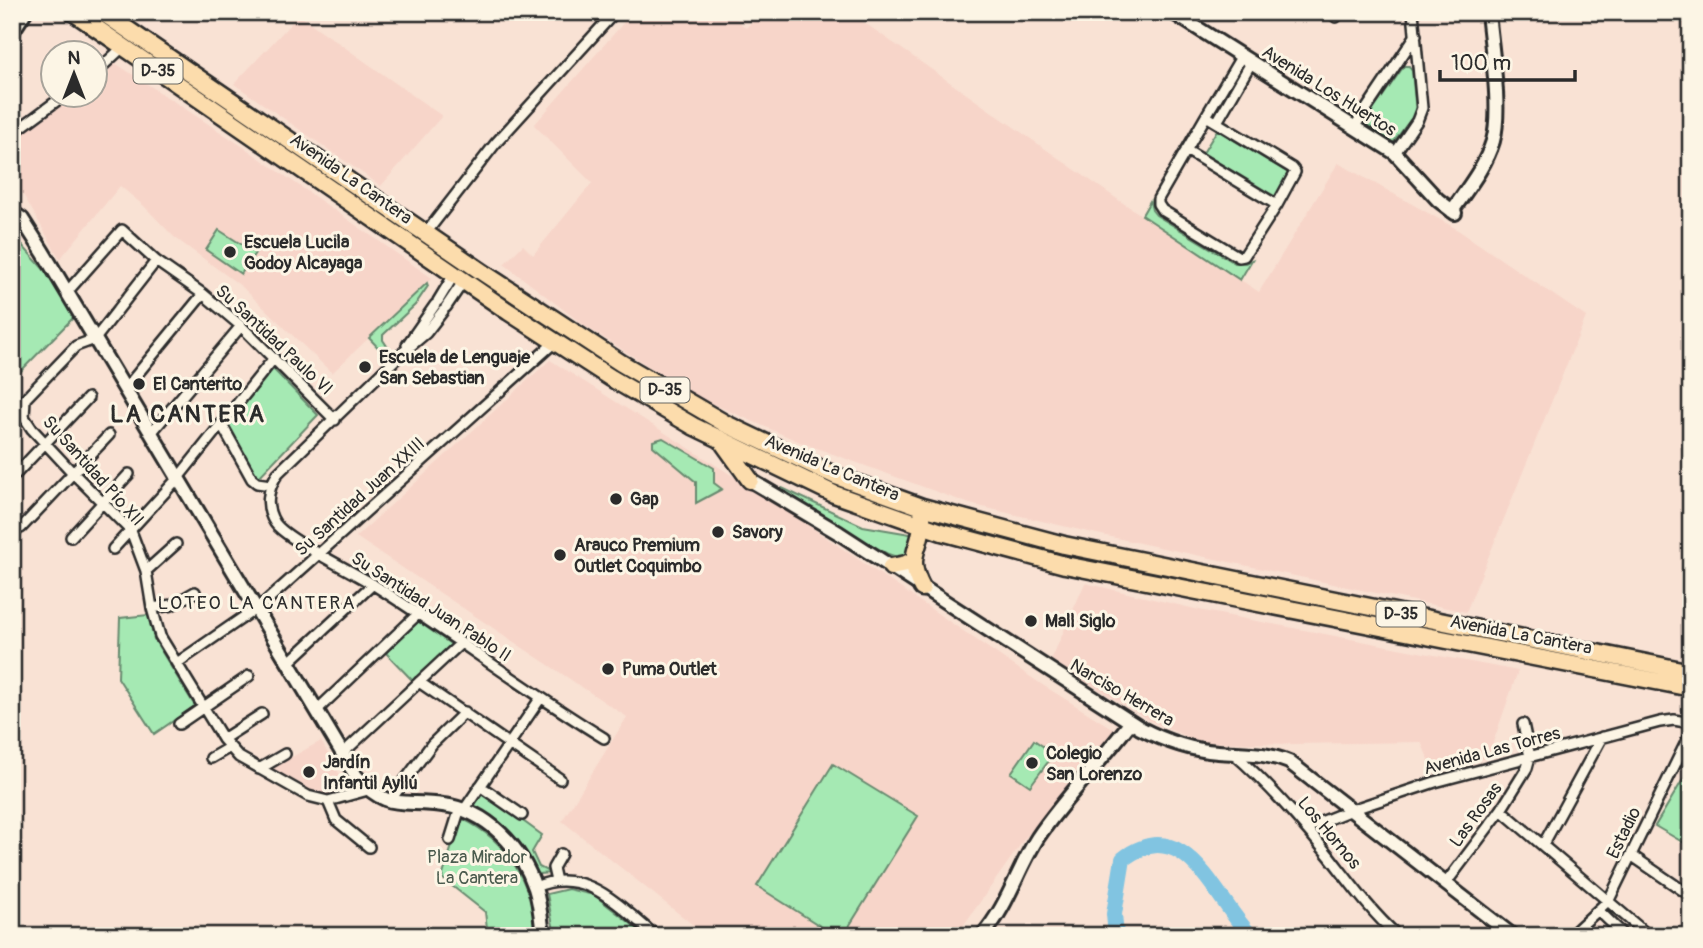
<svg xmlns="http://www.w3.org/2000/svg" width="1703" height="948" viewBox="0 0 1703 948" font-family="Pangolin,sans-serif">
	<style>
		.built { fill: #f7d5c9 }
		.green { fill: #a5e9b3; stroke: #688a6f; stroke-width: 2 }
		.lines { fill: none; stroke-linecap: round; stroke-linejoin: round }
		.river { stroke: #81c4e1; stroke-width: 16 }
		.street-casing { stroke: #2b2b2b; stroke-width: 14 }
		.secondary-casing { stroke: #2b2b2b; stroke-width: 18 }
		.highway-casing { stroke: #2b2b2b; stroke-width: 21 }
		.street { stroke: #fcf5e5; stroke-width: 9 }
		.secondary { stroke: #fcf5e5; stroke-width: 12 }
		.highway { stroke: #fcdcac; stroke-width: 16 }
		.poi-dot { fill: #2b2b2b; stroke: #fcf5e5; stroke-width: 2.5 }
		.labels { text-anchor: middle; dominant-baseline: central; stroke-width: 6; stroke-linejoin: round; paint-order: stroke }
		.shield { fill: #fcf5e5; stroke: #6a6863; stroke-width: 2 }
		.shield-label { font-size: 16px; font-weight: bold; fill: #2b2b2b }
		.street-label { font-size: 18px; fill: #2b2b2b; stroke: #fcf5e5 }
		.poi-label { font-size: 18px; font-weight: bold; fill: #2b2b2b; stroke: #fcf5e5; text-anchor: start }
		.park-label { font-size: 18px; fill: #4a5a4d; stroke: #fcf5e5 }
		.neighbourhood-label { font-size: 19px; letter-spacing: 2px; fill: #2b2b2b; stroke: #fcf5e5 }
		.district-label { font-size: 24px; font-weight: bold; letter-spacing: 2px; fill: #2b2b2b; stroke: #fcf5e5 }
	</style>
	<rect width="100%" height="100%" fill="#f9e2d4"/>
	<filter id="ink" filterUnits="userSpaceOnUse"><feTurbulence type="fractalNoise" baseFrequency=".0143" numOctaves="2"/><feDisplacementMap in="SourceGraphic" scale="14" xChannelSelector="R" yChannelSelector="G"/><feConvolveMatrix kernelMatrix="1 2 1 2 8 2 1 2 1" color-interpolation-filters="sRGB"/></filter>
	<g filter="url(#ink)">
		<path class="built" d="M633,12h95l18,16 15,-16h88l271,189 139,91 79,-129 117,65 131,89 -120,295 -369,-78 -127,-30 -170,-62 -103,-45 -112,-71 -81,-62 19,-19 10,10 59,-72 -58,-58z
			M299,15l143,101 -61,70 -147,-102z
			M115,63l130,85 187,130 -100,95 -91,-87 -67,-49 -30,-31 -24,-20 -60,73 -48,-84v-36l60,-44 22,-1 1,-16z
			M550,360l224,142 267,182 74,46 -92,111 -67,95h-249l-145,-115 65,-104 -271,-180z
			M1085,583l119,28 314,60 -30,86 -54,15 -13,-30 -129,2 -93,-2 -49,-21 -99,-61z
			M321,741l20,36 9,13 -23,6 -15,-5 -40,-23z"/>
		<path class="green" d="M1404,66h5l3,5 4,41 -23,31 -29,-20z
			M1217,130l73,44 -14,23 -73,-44z
			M1150,201l2,9 4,5 79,48h10l7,-3 -12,20 -98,-65z
			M219,230l36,23 -14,21 -35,-24z
			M12,234l35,39 27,44 -62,63z
			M427,283l1,3 -13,19 -32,30v5l8,12 -4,5 -18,-19z
			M273,369l45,46 -59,62 -5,-4 -27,-47z
			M663,438l51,30v15l8,6 -26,14v-21l-43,-36v-5z
			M782,488l81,38 53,9 -10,25 -18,-6 -110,-62z
			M148,615l6,24 41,67 -41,28 -36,-56 2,-60z
			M416,620l36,25 -39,36 -27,-28z
			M1034,740l20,14 -24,32 -19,-13z
			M833,764l85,52 -75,120h-7l-79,-50z
			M1691,766v81l-36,-21z
			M482,791l60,44 -10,17 7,15 12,6 -12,1 -58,-63 -10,-5z
			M463,819c50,24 66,67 78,117h-53l-3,-24 -43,-34 18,-58z
			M568,889l26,6 53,41h-92l-8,-42z"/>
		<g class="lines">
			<path class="river" d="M1116,936l-2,-22 9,-55c63,-48 92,41 128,77"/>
			<defs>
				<path id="street" d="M1336,17v-5
					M94,74l29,-27
					M1206,116l86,52 3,4 -18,33 -33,51 -5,1 -77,-47 -4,-6v-5z
					M1206,116l35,-59
					M1217,122l34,-59
					M1355,126l61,-91
					M12,134l54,-40
					M1186,150l91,55
					M1395,153l22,-32 5,-13 -9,-96
					M426,233l69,-89 120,-132
					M156,261l-61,78 -19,7 -51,53 -1,18 8,12 41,44 58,58 15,40 6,37 8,28 63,103 16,18 69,39 20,5 40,-11
					M67,292l55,-62 34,31 47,33 38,32 94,94
					M438,301l17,-28
					M446,307l19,-28
					M443,311l-17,22 -26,22 -122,118c-10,15 -14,33 -3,50 12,17 77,48 99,62 78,49 151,105 230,153
					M407,345l28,-40
					M125,389l78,-95
					M12,413l12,-12
					M222,425l30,54 5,4 14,2
					M151,433l90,-107
					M12,478l76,-80
					M21,528l88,-93
					M71,537l58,-63
					M113,549l65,-71 96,-120
					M146,571l30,-27
					M152,608l20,-3 23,-13
					M177,663l87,-60 291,-261
					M288,663l85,-79
					M419,682l141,97
					M316,711l102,-97
					M179,724l70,-48
					M223,739l39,-25
					M1233,753c36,31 67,67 97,104 21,27 42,56 68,79
					M342,754l118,-110
					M211,758l19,-11
					M259,769l26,-15
					M480,786l42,29
					M328,801l8,19 33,27
					M389,802l43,-58 33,-32
					M464,810l76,-111
					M1501,810l148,126
					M1306,828l45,-18 84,-28 225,-60 14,-2 17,3
					M450,840l10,-32
					M1543,845l59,-108
					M1631,855l60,41
					M556,881l-3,-13 8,-14
					M1446,883l55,-73 26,-42 3,-11 -7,-33
					M535,887c50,-22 85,20 121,49
					M1598,910l27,26
					M1570,936l39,-36 82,-168"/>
				<path id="secondary" d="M1172,12l223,141 43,47 17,13
					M12,32l13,-20
					M1452,211c15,-22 33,-44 41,-70 9,-32 -2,-94 -5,-129
					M12,212l10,7 21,33 313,524c31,36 46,23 87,29 44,5 79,43 92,83 5,15 6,32 8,48
					M750,480l89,53 301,195c25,13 50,22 78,24 25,2 47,0 71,10l224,174
					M982,936c26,-30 35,-66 56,-99 27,-40 63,-75 92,-114"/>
				<path id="highway" d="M73,12l436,300 102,66 82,48 141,68 108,38 123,33 626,123
					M102,12l383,262 136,89 105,61 110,52 86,31 142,38 627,127
					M724,444l26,36
					M891,567l15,-3 6,-3
					M922,588c-19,-36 2,-38 0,-72"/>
			</defs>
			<use href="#street" class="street-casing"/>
			<use href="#secondary" class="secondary-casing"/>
			<use href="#highway" class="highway-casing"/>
			<use href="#street" class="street"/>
			<use href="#secondary" class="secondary"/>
			<use href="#highway" class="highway"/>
		</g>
	</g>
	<g class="poi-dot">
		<circle cx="230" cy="252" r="7"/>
		<circle cx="365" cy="367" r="7"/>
		<circle cx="139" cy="384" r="7"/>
		<circle cx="616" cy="499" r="7"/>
		<circle cx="718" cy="532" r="7"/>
		<circle cx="560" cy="555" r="7"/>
		<circle cx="1031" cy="621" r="7"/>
		<circle cx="608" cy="669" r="7"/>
		<circle cx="1032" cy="763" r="7"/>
		<circle cx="309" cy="772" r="7"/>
	</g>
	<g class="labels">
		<g class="shield">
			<rect x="133.5" y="58.5" width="49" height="25" rx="5"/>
			<rect x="640.5" y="377.5" width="49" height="25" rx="5"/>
			<rect x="1376.5" y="601.5" width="49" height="25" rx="5"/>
		</g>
		<g class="shield-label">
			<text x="158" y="71">D-35</text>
			<text x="665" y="390">D-35</text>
			<text x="1401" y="614">D-35</text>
		</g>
		<g class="street-label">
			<text transform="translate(1329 91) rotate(32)">Avenida Los Huertos</text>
			<text transform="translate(351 179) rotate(35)">Avenida La Cantera</text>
			<text transform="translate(274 340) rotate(43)">Su Santidad Paulo VI</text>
			<text transform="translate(832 468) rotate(23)">Avenida La Cantera</text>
			<text transform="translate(93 471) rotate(48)">Su Santidad Pío XII</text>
			<text transform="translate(360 497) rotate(-42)">Su Santidad Juan XXIII</text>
			<text transform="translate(431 607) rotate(33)">Su Santidad Juan Pablo II</text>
			<text transform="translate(1521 635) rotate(11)">Avenida La Cantera</text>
			<text transform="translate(1122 693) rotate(30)">Narciso Herrera</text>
			<text transform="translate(1492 751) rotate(-15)">Avenida Las Torres</text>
			<text transform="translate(1476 815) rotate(-54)">Las Rosas</text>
			<text transform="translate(1329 833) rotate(50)">Los Hornos</text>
			<text transform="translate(1624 833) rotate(-64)">Estadio</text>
		</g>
		<g class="poi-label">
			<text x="244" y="242">Escuela Lucila<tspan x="244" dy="21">Godoy Alcayaga</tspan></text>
			<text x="379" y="357">Escuela de Lenguaje<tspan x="379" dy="21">San Sebastian</tspan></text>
			<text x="153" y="384">El Canterito</text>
			<text x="630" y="499">Gap</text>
			<text x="732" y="532">Savory</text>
			<text x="574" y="545">Arauco Premium<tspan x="574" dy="21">Outlet Coquimbo</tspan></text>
			<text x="1045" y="621">Mall Siglo</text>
			<text x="622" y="669">Puma Outlet</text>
			<text x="1046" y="753">Colegio<tspan x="1046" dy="21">San Lorenzo</tspan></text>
			<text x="323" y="762">Jardín<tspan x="323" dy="21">Infantil Ayllú</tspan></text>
		</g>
		<g class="park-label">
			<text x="477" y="857">Plaza Mirador<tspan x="477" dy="21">La Cantera</tspan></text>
		</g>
		<g class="neighbourhood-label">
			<text x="257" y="603">LOTEO LA CANTERA</text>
		</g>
		<g class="district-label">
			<text x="188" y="414">LA CANTERA</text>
		</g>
	</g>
	<rect width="1703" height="948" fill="none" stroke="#fcf5e5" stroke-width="42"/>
	<rect x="21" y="21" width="1661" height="906" fill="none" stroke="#2b2b2b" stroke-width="2.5" filter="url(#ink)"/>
	<g transform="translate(74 74)"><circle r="33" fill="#fcf5e5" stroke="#a8a49b" stroke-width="2"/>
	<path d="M0-5L12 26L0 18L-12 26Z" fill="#2b2b2b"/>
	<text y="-10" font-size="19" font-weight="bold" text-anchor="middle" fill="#2b2b2b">N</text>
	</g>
	<path d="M1440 70v10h135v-10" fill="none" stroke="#2b2b2b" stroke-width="3.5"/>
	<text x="1451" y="70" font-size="21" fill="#2b2b2b" stroke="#fcf5e5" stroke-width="5" paint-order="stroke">100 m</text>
</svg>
